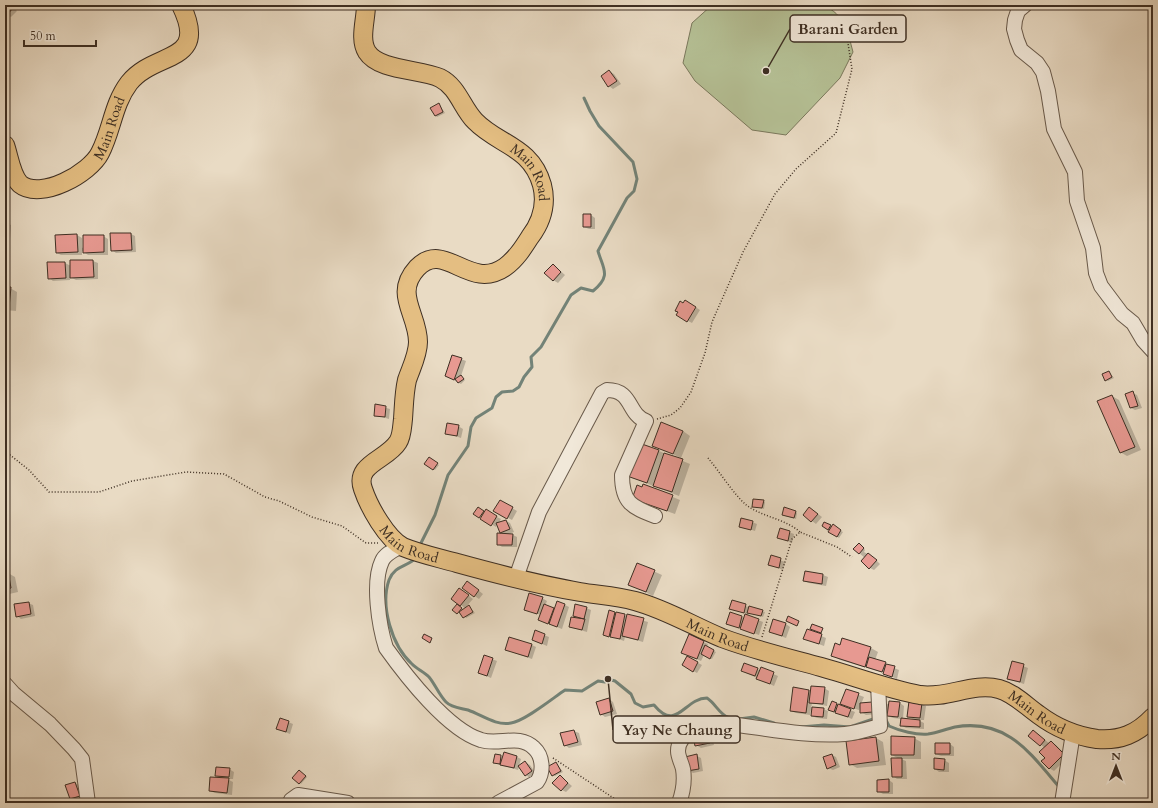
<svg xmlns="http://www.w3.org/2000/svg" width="1158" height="808" viewBox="0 0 1158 808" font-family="Cardo,serif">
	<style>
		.green { fill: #b5c095; stroke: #7a785c }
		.shadow { fill: #0003 }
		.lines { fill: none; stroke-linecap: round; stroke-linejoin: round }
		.stream { stroke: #738378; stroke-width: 3 }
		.building { fill: #e79991; stroke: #3e2f23 }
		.minor-casing { stroke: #695a4b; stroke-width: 16 }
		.major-casing { stroke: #3e2f23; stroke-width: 20 }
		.path { stroke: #3e2f23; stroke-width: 1.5; stroke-dasharray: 1 2; stroke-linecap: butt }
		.minor { stroke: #f1e8d9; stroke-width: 14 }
		.major { stroke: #e4be82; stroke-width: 18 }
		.labels { text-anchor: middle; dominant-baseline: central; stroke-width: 3.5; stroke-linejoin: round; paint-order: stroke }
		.street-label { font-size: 14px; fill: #3e2f23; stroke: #f1e8d9 }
		.leader { fill: none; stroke: #3e2f23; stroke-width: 1.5 }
		.callout-dot { fill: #3e2f23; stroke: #f1e8d9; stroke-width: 1.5 }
		.callout { fill: #f1e8d9; stroke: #3e2f23; stroke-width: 1.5 }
		.callout-label { font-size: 15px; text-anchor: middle; font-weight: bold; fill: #3e2f23 }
	</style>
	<rect width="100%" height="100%" fill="#e9dbc4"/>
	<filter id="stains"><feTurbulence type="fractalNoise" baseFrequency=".005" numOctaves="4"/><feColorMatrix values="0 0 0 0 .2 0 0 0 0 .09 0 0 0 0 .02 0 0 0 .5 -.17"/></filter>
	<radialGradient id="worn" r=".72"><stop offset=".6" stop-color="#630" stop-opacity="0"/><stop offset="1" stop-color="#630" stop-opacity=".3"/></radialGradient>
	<path class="green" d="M712,5h111c23,11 24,25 30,47l-13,26 -54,57 -34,-5 -57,-49 -12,-18 9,-40z"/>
	<path class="shadow" d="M5,5h6l6,6 -6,6 -6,-4z
		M609,71l5,3 7,10 -8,5 -4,-3 -7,-10z
		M439,104l6,9 -8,4 -1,-1z
		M591,215l4,3v11h-6l-5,-2z
		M5,222l6,3 -1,14h-5z
		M131,234l4,2 1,16 -20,1 -4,-3z
		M77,235l5,3v10l21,-12 5,3v16h-20l-6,-4v4h-21l-4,-2z
		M71,261h22l5,2v16l-22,1 -6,-3v3l-17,1 -4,-3 16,-15 6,3z
		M557,268l8,7 -7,8 -5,-3z
		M5,288h5l7,4 -1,19 -11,-1z
		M686,301l14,9 -8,13 -15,-8z
		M461,359l5,2 -5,15 4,4 -4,4 -15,-8z
		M1109,372l5,6 -6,3 -2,-1z
		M1132,393l5,2 5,13 -7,2 -4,-2z
		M1112,396l7,4 22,50 -14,6 -7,-4z
		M376,405l14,4 -1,10 -14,-4z
		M458,426l5,3 -2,9 -15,-5z
		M683,431l7,5 -9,22 -28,-13z
		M659,451l31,13 -11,32 -51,-20z
		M430,459l9,6 -4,5 -9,-6z
		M644,485l36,15 -5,14 -34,-12z
		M500,501l17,10 -5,9 -17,-10z
		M763,501l2,1 -1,7 -9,-2z
		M478,508l23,11 -3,5 8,-3 4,2 4,9 -8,3h7l4,2v10h-15l-4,-3 6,-9 -3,-3 -4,-8 -1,3 -22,-14z
		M814,511l8,6 -6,7 -12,-9z
		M796,512l1,1 -1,6 -11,-3z
		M752,522l5,2 -2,7 -15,-5z
		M825,523l18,9 -4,6 -16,-12z
		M781,529l13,5 -2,9 -13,-5z
		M861,545l4,5 -1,2 9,5 7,7 -6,6 -4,-2 -5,-10 -6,-5z
		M772,557l13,5 -2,8 -13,-5z
		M638,564l24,11 -9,21 -24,-12z
		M806,572l17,3 5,2 -2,9 -17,-3 -5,-2z
		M5,573h3l7,4 3,15 -13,3z
		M468,582l15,12 -4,5 -16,-11z
		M464,592l9,7 -8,9 -13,-9z
		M542,598l5,3 -2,5 10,4 10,-5 4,2 -7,22 -18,-7 -3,-7 -16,-6z
		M732,602l33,10 -2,5 -14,-4 -1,3 15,6 -4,13 -32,-12 3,-10 15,5 1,-4 -16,-6z
		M28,603l5,2 2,11 -14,3 -4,-3z
		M459,606l5,4 5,-3 6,6 -9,5 -5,-6 -3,1z
		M586,608l5,2 -4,22 -17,-5 10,-8 -6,-3z
		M610,611l38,11 -5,20 -18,-5 -1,4 -20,-7z
		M786,624l4,3 -4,11 -16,-6z
		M807,630l19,8 -2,8 -19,-7z
		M536,632l13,5 -2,9 -14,-6z
		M690,636l18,8 -1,3 9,5 -4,7 -8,-4 -3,6 -14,-6z
		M532,645l4,2 -4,12 -26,-9z
		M871,648l7,4 -3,8 24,10 -2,9 -13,-6 -44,-13 -7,-4z
		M687,657l15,8 -5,8 -14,-8z
		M492,659l5,2 -6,17 -12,-5z
		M1013,662l15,6 -4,16 -16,-5z
		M757,669l4,2v-2l17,7 -4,10 -28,-13z
		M824,688l5,3 -2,15 -15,-3 -2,12 -14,-2 -5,-2 18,-21 3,2z
		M846,690l18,7 -3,7 16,10 -11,1 -5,-3v-7l-2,5 -13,-4z
		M609,699l4,3 4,12 -12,3 -4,-3z
		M832,702l23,10 -3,7 -21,-8z
		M885,703l5,2 10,-2 4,3 -1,13 12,1 -7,-3 13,-13 5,2 -2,14h-6l6,3v6l-18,-1 -5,-3 1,-6 -9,-1 -5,-2 1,-4 -4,-1z
		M823,709l5,2 -1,8 -10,-1 -5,-2z
		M281,719l12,5 -3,10 -13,-5z
		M574,731l5,2 3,12 -13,3 -4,-3z
		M736,731l5,3v7l-18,1 -5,-2z
		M1034,731l16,13 1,-2 5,3 12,12 -14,14 -5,-3 -4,-20 -15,-12z
		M708,734l4,2 2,9 -13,3 -5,-3z
		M876,738l7,4 3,23 -29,3 -7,-4z
		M914,738l7,4v17h-20l5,2 1,18h-10l-4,-3 6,-17 -7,-4z
		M950,744l4,3v9h-13l-5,-2z
		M832,755l4,2 4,10 -7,3 -5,-2z
		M501,756l2,2 14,-1 4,2 -2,7 6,-4 5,3 6,9 -6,4 -4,-3 -7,-8 -1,3 -24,-7z
		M697,756l4,2 2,13 -10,2 -5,-3z
		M944,760l5,3v9h-10l-4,-3z
		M556,763l7,9 -8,4 -2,-1z
		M229,769l5,3 -1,7h-6l6,3 -1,13 -17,-2 -5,-2 12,-12 -6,-4z
		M301,772l6,5 -6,7 -1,-1z
		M560,776l12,10 -6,6 -4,-2z
		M889,780l4,3v11h-10l-5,-3z
		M75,783l4,2 5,13 -9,3 -4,-2z"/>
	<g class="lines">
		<path class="stream" d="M419,547l16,-32 13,-40 20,-29 3,-19 5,-9 16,-10 4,-11 6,-5 11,-1 6,-4 5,-10 8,-10 -1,-10 10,-10 30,-52 10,-7 12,3c19,-16 10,-22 5,-40l29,-53 7,-7 3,-12 -4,-17 -34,-36 -9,-15 -6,-13
			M416,558c-9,9 -21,7 -27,22 -9,26 3,66 23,84 5,5 12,8 17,13 6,7 10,18 17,25 6,6 15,6 22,8 14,5 28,16 43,13 14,-2 42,-25 54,-33l17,1 16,-10 7,1 3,-3 7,2 16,13 4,9 8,4 11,-2c23,28 30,-7 53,-7 9,6 12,16 22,20
			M885,718l4,8c11,5 27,9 39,8 9,-1 18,-5 27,-7 52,-9 75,26 105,61
			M739,719l15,-2 20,6
			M801,727l23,-2 26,2 26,-9
			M1068,797l5,6"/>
	</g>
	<path class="building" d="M5,5h5l3,3 -7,8z
		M609,70l8,11 -9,6 -7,-11z
		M439,103l4,9 -8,4 -5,-8z
		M583,214h8v13h-8z
		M5,221h2l-1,19h-1z
		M110,233h21l1,17 -21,1z
		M77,234l1,18 -22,1 -1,-18z
		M83,235h21v17l-21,1z
		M70,260h23l1,17 -24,1z
		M47,262h18l1,16 -18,1z
		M553,264l8,8 -8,9 -9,-8z
		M5,287h6l-2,21 -4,-1z
		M685,300l11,7 -9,15 -11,-7 2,-3 -3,-1 5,-10 3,2z
		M452,355l10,3 -8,22 -9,-4z
		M1109,371l3,6 -7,4 -3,-7z
		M461,375l3,4 -6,4 -3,-4z
		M1133,391l5,15 -8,2 -5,-14z
		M1112,395l23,52 -15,6 -23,-52z
		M375,404l11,2 -1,11 -11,-1z
		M661,422l22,9 -10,23 -21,-8z
		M447,423l12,2 -2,11 -12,-2z
		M639,443l20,7 -12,33 -20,-7z
		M664,453l19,6 -11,33 -19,-6z
		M429,457l9,6 -5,7 -9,-6z
		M643,484l30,11 -6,16 -35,-12 5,-14 5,2z
		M753,499l11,1 -2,8 -10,-1z
		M500,500l13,7 -6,12 -14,-8z
		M478,507l6,4 -5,7 -6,-4z
		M784,507l12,4 -2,7 -12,-3z
		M809,507l9,7 -7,8 -8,-7z
		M486,509l11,7 -6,10 -11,-7z
		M741,518l12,3 -2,9 -12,-3z
		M506,520l4,9 -10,4 -4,-10z
		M824,522l7,3 -3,5 -6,-4z
		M833,524l8,6 -4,7 -9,-5z
		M780,528l10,3 -2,10 -11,-3z
		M497,533l16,1 -1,11h-15z
		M859,543l5,5 -5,6 -6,-5z
		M868,553l9,7 -8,9 -8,-8z
		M771,555l10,3 -2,10 -11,-3z
		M637,563l18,7 -9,22 -18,-7z
		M8,571l3,17 -6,2v-18z
		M805,571l18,3 -1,10 -19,-3z
		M467,581l12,9 -5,7 -12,-9z
		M459,588l10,7 -9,11 -9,-7z
		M529,593l14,4 -6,17 -13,-4z
		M732,600l14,4 -2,9 -15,-4z
		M557,601l8,3 -8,23 -8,-3z
		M29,602l2,12 -15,3 -2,-13z
		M457,604l5,4 -5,6 -5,-4z
		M544,604l10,4 -6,16 -10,-4z
		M575,604l12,3 -3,12 -11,-3z
		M469,605l4,7 -10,6 -4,-6z
		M749,606l14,4 -2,6 -14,-3z
		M609,610l6,2 -6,25 -6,-2z
		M616,612l9,2 -5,25 -10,-2z
		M730,612l12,4 -3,12 -13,-4z
		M627,614l17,4 -6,22 -16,-4z
		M745,614l14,5 -5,15 -14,-5z
		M788,616l11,5 -2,5 -11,-5z
		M571,617l14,2 -3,11 -13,-3z
		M773,619l13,4 -4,13 -13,-4z
		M812,624l11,4 -2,5 -11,-4z
		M807,629l15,5 -3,10 -16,-5z
		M535,630l10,4 -3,10 -10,-4z
		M424,634l8,4 -2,5 -8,-5z
		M689,634l15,7 -7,18 -16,-6z
		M509,637l23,7 -4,13 -23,-7z
		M842,638l29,9 -6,20 -34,-11 4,-13 5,2z
		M705,645l9,5 -4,9 -9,-5z
		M484,655l9,3 -6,18 -9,-3z
		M687,656l11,6 -5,10 -11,-7z
		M869,657l17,5 -4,10 -16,-5z
		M1012,661l12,3 -4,18 -13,-3z
		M744,663l14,5 -3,8 -14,-5z
		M886,664l9,2 -3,11 -9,-3z
		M761,667l13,5 -4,12 -14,-5z
		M811,686l14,1 -2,17 -14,-1z
		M793,687l16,3 -3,23 -16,-2z
		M846,689l13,4 -5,16 -14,-5z
		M609,698l4,13 -13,4 -4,-13z
		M832,701l5,2 -3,9 -6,-2z
		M889,701l11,1 -2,15 -11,-1z
		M909,701l13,2 -2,15 -13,-1z
		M872,702l1,10 -13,1v-10z
		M838,704l13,5 -3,8 -13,-4z
		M812,707l12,1 -1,9 -12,-1z
		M280,718l9,3 -3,11 -10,-3z
		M901,718l19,2v7l-20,-1z
		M574,730l4,12 -14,4 -4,-13z
		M1033,730l12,10 -5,6 -12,-10z
		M708,733l2,10 -15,3 -2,-10z
		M891,736l24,1 -1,18h-23z
		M876,737l3,24 -30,4 -3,-24z
		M1051,741l13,13 -15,15 -8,-8 4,-3 -6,-6z
		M935,743h15v11h-15z
		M504,752l13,4 -3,12 -14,-3z
		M495,754l6,1 -1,9 -7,-1z
		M697,754l2,15 -12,2 -2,-14z
		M832,754l4,11 -9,4 -4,-12z
		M891,758h11v19h-10z
		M934,758l11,1 -1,11 -10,-1z
		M525,761l7,10 -7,5 -7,-10z
		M556,762l5,9 -9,5 -5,-9z
		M216,767l14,1 -1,9 -14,-1z
		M299,770l7,6 -7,8 -7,-6z
		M560,775l8,8 -7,8 -9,-8z
		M210,777l19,1 -2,15 -18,-2z
		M889,779v13h-12v-12z
		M75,782l5,14 -10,3 -5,-14z"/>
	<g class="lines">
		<defs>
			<path id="minor" d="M1025,5l-7,6 -3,9 -1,9 3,11 4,10 16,13 6,9 5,19 6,38 21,43 2,29 16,47 3,25 5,13 21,28 11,9 10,17 10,11
				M401,546c-7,4 -16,8 -19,15 -10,21 -3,65 4,87 20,28 62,82 95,92 18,6 38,-7 53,8 9,8 10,24 3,34l-39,21
				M516,578l23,-66 63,-119 5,-3c26,0 20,24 39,31l-24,54c0,28 10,32 33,41
				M5,684l9,10 36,30 24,25 8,10 6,44
				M290,803l1,-3 7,-5 50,8
				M679,803c4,-11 6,-22 4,-34 -1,-5 -5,-12 -5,-18 0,-19 26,-28 42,-28 41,4 83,14 125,11 12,-1 24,-5 35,-8l-2,-42
				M1062,803l11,-70"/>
			<g id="major">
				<path id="s1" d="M366,5c0,15 -7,34 1,47 12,19 54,17 73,26 18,9 22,30 35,43 23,24 56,25 67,64 5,19 0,36 -12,52 -7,11 -14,22 -25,30 -36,25 -60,-28 -88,1 -24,26 1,46 1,74 0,13 -7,26 -11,38 -3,13 -3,26 -4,39 -1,8 -1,17 -5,23 -11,18 -44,22 -35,47 6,18 24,50 40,58 17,7 36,11 54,16 40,11 82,22 123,29 18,3 37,4 55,9 30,8 58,25 87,37 32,12 66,20 99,29 33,9 66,22 99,28 27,4 53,-13 79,-6 15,4 27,17 40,26 16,12 37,21 58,24 23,2 40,-5 56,-22"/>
				<path id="s2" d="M5,145c4,11 6,30 15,39 21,17 70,-11 80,-31 12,-23 13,-49 29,-70 26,-33 81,-18 52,-78"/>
			</g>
		</defs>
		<use href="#minor" class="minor-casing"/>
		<use href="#major" class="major-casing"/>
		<path class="path" d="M657,419l14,-4 9,-7 11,-16 14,-39 7,-31 31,-70 32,-58 21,-25 40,-36 16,-64 -5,-32 -11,-18
			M5,451l24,19 20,22h50l33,-11 54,-9 38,2 41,23 14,4 33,16 30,9 24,17h12
			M708,458c11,13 25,35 37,46 16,13 39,14 55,28
			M762,637l30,-98 8,-7 37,15 15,10
			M553,758l68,45"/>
		<use href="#minor" class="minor"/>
		<use href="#major" class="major"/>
	</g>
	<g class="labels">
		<g class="street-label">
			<text stroke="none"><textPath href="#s2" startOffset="162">Main Road</textPath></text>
			<text stroke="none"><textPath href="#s1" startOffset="261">Main Road</textPath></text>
			<text stroke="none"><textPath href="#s1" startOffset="787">Main Road</textPath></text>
			<text stroke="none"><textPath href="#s1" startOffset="1111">Main Road</textPath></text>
			<text stroke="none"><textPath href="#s1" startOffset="1447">Main Road</textPath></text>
		</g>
	</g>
	<path class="leader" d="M766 71L790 29M608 679L613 730"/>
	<g class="callout-dot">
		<circle cx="766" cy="71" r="4"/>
		<circle cx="608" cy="679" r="4"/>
	</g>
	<g class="callout">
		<rect x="790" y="15" width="116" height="27" rx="4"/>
		<rect x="613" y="716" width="127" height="27" rx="4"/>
	</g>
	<g class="callout-label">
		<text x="848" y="34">Barani Garden</text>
		<text x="677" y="735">Yay Ne Chaung</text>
	</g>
	<rect width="1158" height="808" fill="none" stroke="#e9dbc4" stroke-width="20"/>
	<rect x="6" y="6" width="1146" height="796" fill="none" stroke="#3e2f23" stroke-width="2"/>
	<rect x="10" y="10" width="1138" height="788" fill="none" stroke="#3e2f23"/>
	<g transform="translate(1116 766)" stroke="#f1e8d9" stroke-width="3" paint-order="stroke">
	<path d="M0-3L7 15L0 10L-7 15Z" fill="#3e2f23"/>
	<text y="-6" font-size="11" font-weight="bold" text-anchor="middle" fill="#3e2f23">N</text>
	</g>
	<path d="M24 40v6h72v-6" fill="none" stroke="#3e2f23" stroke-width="2"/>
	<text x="30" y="40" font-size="12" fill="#3e2f23" stroke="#f1e8d9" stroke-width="3" paint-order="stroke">50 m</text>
	<rect width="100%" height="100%" filter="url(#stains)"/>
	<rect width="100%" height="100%" fill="url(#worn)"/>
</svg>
